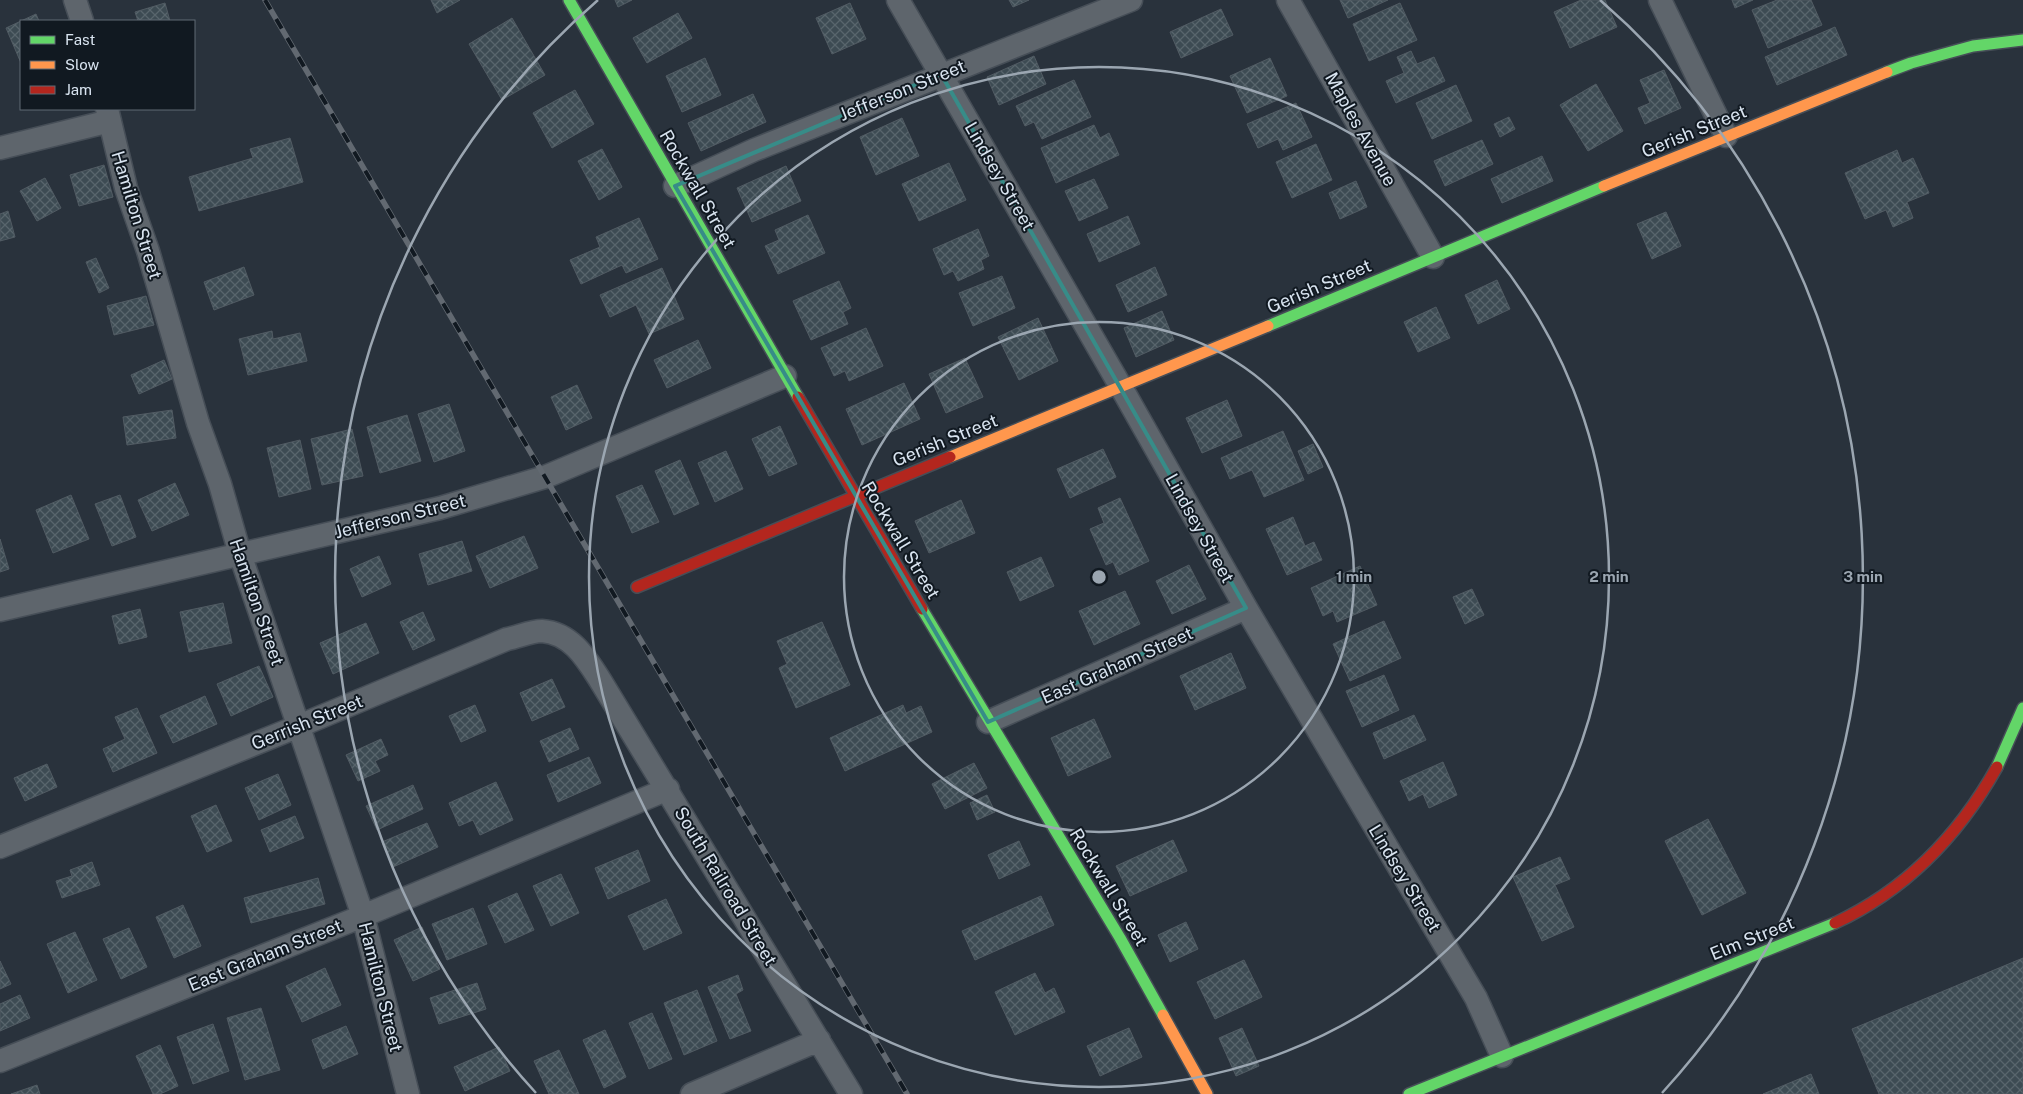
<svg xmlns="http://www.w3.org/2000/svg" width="2023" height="1094" viewBox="0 0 2023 1094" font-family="'Public Sans',sans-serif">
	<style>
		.building { fill: url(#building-cross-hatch); stroke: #515b63 }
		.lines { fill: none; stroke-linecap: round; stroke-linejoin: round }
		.street-casing { stroke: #464e57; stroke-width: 25 }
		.fast-casing { stroke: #464e57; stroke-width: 14 }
		.slow-casing { stroke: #464e57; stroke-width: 14 }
		.jam-casing { stroke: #464e57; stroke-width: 14 }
		.street { stroke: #5e656c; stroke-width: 22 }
		.fast { stroke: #63d668; stroke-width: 11 }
		.slow { stroke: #ff974d; stroke-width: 11 }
		.jam { stroke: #b3261e; stroke-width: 11 }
		.rail-casing { stroke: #626971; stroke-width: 5.5 }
		.rail { stroke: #111921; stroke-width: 4; stroke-dasharray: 11; stroke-linecap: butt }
		.marked { fill: none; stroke: #378c88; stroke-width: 4; stroke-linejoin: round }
		.ring { fill: none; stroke: #9ba6b1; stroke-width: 2.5 }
		.labels { text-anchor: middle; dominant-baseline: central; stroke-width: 4; stroke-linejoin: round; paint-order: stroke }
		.street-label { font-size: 18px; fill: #d9e4f0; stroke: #111921 }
		.centre { fill: #9ba6b1; stroke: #111921; stroke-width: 2.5 }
		.ring-label { font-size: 15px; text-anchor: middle; font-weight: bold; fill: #9ba6b1; stroke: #111921; stroke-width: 4; stroke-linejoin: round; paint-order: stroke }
	</style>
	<defs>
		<pattern id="building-cross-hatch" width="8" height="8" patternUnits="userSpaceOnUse" patternTransform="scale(1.25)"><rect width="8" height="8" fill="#3d4b53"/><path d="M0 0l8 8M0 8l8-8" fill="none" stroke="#58656c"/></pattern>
	</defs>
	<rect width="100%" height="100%" fill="#29323c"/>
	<path class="building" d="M431,0h29l-23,13z
		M615,0h17l-14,7z
		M1009,0h20l-16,7z
		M1340,0h48l-40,18z
		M1581,0h24l12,27 -47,21 -16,-36z
		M1732,0h21l-18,8z
		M1777,0h34l11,25 -54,23 -16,-38z
		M165,3l5,18h-32l-3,-9z
		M850,3l16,36 -34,15 -16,-36z
		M1400,3l17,37 -48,21 -16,-37z
		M1221,9l12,26 -52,23 -11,-26z
		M678,13l14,25 -45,25 -14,-25z
		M36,14l3,7h-18v42l-15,-35z
		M512,18l33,57 -43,25 -33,-56z
		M1835,27l12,28 -70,30 -12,-28z
		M1411,51l6,13 17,-7 11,24 -49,22 -10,-22 18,-8 -7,-16z
		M1034,56l12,28 -47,21 -12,-28z
		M705,58l16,37 -39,17 -16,-36z
		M1270,58l17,38 -40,17 -17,-37z
		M1664,70l17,38 -36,16 -7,-16 12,-5 -10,-23z
		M1074,80l17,37 -49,22 -8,-17 -9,4 -9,-20z
		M1596,84l27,47 -35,20 -28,-46z
		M1456,85l16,36 -40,18 -16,-36z
		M575,90l19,34 -42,24 -19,-35z
		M753,94l13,28 -65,29 -13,-28z
		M1296,103l16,34 -29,13 -5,-11 -20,9 -11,-24z
		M1509,117l6,12 -15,8 -6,-13z
		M902,118l17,38 -43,19 -16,-38z
		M1094,125l6,13 9,-5 10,22 -63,28 -15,-35z
		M290,138l13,44 -104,29 -10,-34 64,-19 -3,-9z
		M1482,140l11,24 -48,22 -11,-25z
		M1316,144l16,36 -40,18 -16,-36z
		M602,149l20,38 -23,13 -21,-39z
		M1897,150l5,13 11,-5 16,35 -22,9 6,16 -20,9 -7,-17 -21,9 -20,-46z
		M1542,156l11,25 -51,22 -11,-24z
		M949,163l17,37 -47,21 -17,-37z
		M104,165l9,32 -34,9 -9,-31z
		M786,166l15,35 -49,21 -15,-34z
		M45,178l16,30 -24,13 -17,-30z
		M1094,179l14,29 -29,13 -14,-30z
		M1356,181l11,26 -27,12 -11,-26z
		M8,211l7,26 -15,4v-27z
		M1666,212l15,34 -29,13 -15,-35z
		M808,215l17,38 -47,21 -13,-28 14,-6 -4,-10z
		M1128,216l12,28 -41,18 -12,-28z
		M639,218l19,41 -32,14 -4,-8 -41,19 -11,-24 30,-13 -4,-10z
		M978,229l11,27 -8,4 3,9 -26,12 -5,-10 -9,4 -11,-26z
		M96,258l13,30 -10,5 -13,-31z
		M244,267l10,28 -40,15 -10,-28z
		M1155,267l12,28 -39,17 -12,-27z
		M662,268l22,51 -35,15 -13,-29 -26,12 -10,-22z
		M1002,276l13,32 -42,18 -14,-33z
		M1497,280l13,29 -32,15 -13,-29z
		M839,281l12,27 -8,4 5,12 -37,16 -18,-39z
		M146,296l8,29 -40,10 -7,-29z
		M1436,307l14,31 -32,14 -14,-30z
		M1162,311l12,29 -38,17 -12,-29z
		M1038,318l20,43 -39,19 -21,-43z
		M866,328l17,38 -34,15 -4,-10 -11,5 -13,-28z
		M272,331l1,8 27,-6 7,28 -59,14 -9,-36z
		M698,340l13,28 -44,20 -13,-28z
		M965,358l18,39 -37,16 -17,-39z
		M164,360l8,19 -33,15 -8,-19z
		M904,383l16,36 -58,26 -16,-36z
		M577,385l15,33 -26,12 -15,-33z
		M1227,400l15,36 -40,17 -16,-35z
		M449,404l16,47 -31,11 -16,-48z
		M172,410l4,28 -49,7 -4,-28z
		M407,415l14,46 -41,12 -13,-46z
		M780,426l17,38 -28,12 -17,-37z
		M352,429l11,47 -41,9 -11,-46z
		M1283,431l21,49 -40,17 -12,-27 -22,9 -9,-21z
		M300,440l11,49 -32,8 -12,-49z
		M1313,444l10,23 -15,7 -10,-23z
		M1103,449l13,28 -46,21 -13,-29z
		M726,451l17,38 -28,13 -17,-39z
		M680,460l19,44 -25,11 -19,-44z
		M175,483l14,32 -37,16 -14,-31z
		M642,485l17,37 -27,11 -16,-37z
		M71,495l18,44 -36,14 -17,-43z
		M120,495l16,42 -24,9 -17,-42z
		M1120,498l29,63 -30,14 -6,-13 -7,3 -16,-36 14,-6 -6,-15z
		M961,500l14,33 -46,20 -14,-32z
		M1293,517l12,29 9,-4 8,18 -35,15 -21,-46z
		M524,536l14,32 -48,20 -14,-32z
		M0,539l9,30 -9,3z
		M462,541l10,30 -44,14 -9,-31z
		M379,556l12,28 -29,13 -12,-28z
		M1041,557l13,29 -34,15 -13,-29z
		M1189,565l17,34 -34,15 -16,-33z
		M1360,566l17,39 -40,17 -4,-11 -10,5 -12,-28z
		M1472,589l12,26 -19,9 -12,-27z
		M1125,591l15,33 -46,21 -15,-34z
		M223,603l9,40 -43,9 -9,-40z
		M140,609l7,28 -28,7 -7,-28z
		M423,612l12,28 -22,10 -13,-28z
		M1384,621l17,37 -51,23 -17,-37z
		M822,622l28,63 -54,23 -17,-40 8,-4 -10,-23z
		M366,623l13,30 -46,21 -13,-31z
		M1231,653l15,35 -51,22 -15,-34z
		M259,666l14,31 -42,19 -14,-32z
		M1384,675l15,35 -37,17 -16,-36z
		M552,679l13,28 -33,14 -12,-28z
		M205,696l12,28 -44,19 -13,-27z
		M475,705l11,26 -25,11 -12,-26z
		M903,705l3,8 15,-7 11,26 -87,39 -15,-33z
		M137,708l20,45 -44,19 -10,-23 22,-10 -10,-22z
		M1414,715l12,25 -42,19 -11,-26z
		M1094,719l17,38 -43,19 -17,-38z
		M570,728l9,21 -30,13 -9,-21z
		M381,739l7,16 -13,6 5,10 -22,10 -12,-26z
		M589,757l12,26 -43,19 -11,-27z
		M1443,762l14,33 -28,13 -6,-14 -14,7 -9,-20z
		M974,763l13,25 -42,21 -13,-25z
		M47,764l10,23 -32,14 -11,-23z
		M278,774l13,31 -32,15 -14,-32z
		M496,782l17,38 -33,15 -7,-15 -14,6 -10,-23z
		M413,785l10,24 -46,21 -11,-24z
		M987,795l8,17 -18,8 -7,-17z
		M216,805l16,36 -25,11 -16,-36z
		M295,816l9,22 -34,14 -9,-22z
		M1708,819l38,74 -44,22 -37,-74z
		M427,823l11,24 -45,20 -11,-25z
		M1173,840l14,31 -57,25 -14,-30z
		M1019,841l11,24 -31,14 -11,-24z
		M638,850l12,31 -42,18 -13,-31z
		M1560,857l10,22 -15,6 19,42 -32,14 -29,-64z
		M92,862l8,23 -38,13 -6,-17 16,-5 -2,-6z
		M561,874l18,39 -28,13 -18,-40z
		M318,878l7,26 -74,19 -7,-25z
		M517,893l17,37 -29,13 -17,-37z
		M1041,896l13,29 -79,35 -13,-29z
		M666,899l16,34 -38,17 -16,-34z
		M183,905l18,41 -27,12 -18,-41z
		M473,908l14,36 -40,16 -15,-36z
		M1186,922l12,27 -28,13 -12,-27z
		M422,927l18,42 -27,12 -19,-41z
		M129,928l18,39 -26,12 -18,-40z
		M75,932l22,48 -29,13 -21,-49z
		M2023,958v136h-144l-27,-65z
		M1244,960l18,37 -47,22 -18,-37z
		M0,961l11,23 -11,5z
		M325,968l16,37 -39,17 -16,-36z
		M1035,973l10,20 9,-5 11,24 -50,23 -20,-43z
		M738,975l5,15 -7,4 15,37 -21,8 -22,-52z
		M477,983l9,26 -47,15 -9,-26z
		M697,990l20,51 -33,14 -20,-52z
		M20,995l10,23 -30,13v-27z
		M261,1008l19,62 -35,10 -18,-62z
		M652,1013l20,46 -23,10 -20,-46z
		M213,1024l16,47 -36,13 -16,-47z
		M346,1026l12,28 -35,15 -11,-29z
		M1129,1028l13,29 -42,19 -13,-30z
		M1242,1028l17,38 -23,10 -17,-38z
		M605,1030l21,47 -22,11 -21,-48z
		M160,1045l18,41 -18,8h-7l-17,-38z
		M499,1047l11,24 -45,20 -11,-24z
		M559,1050l20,44h-30l-15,-33z
		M1811,1074l8,20h-56z
		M37,1085l3,9h-29z"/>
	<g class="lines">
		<defs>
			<path id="street" d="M75,0l7,21
				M898,0l223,387 125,221 230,390 26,58
				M1288,0l145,257
				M1660,0l66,136
				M107,109l19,79 22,63 50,172 22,61 20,70 123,362 45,178
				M0,148l110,-27
				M675,186l79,-36 377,-150
				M0,610l440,-102 105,-31 240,-101
				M988,722l258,-114
				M0,847l299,-121 208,-87c11,-2 24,-8 35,-8 29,2 44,27 58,49l251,414
				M0,1061l363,-145 305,-127
				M692,1094l127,-54"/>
			<path id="fast" d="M569,0l229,397
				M1887,72l24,-9 62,-17 50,-6
				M1268,326l336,-140
				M922,609l198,329 43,77
				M1997,767l26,-59
				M1409,1094l426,-171"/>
			<path id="slow" d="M1604,186l283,-114
				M950,457l318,-131
				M1163,1015l44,79"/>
			<path id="jam" d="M798,397l124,212
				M637,587l313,-130
				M1835,923c71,-33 124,-88 162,-156"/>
		</defs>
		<use href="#street" class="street-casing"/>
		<use href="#fast" class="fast-casing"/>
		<use href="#slow" class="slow-casing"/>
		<use href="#jam" class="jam-casing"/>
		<use href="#street" class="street"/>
		<use href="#fast" class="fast"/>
		<use href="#slow" class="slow"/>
		<use href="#jam" class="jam"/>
		<defs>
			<path id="rail" d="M265,0l642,1094"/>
		</defs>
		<use href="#rail" class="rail-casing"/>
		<use href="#rail" class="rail"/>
	</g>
	<path class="marked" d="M941,74l305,534 -258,114 -313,-536z"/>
	<g class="ring">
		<circle cx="1099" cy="577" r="255"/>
		<circle cx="1099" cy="577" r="510"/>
		<path d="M536 1093A764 764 0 0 1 598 0M1600 0A764 764 0 0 1 1662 1093"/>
	</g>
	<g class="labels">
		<g class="street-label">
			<text transform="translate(902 90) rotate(-22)">Jefferson Street</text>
			<text transform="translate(1361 129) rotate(61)">Maples Avenue</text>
			<text transform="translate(1694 131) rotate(-22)">Gerish Street</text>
			<text transform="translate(1000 176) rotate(60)">Lindsey Street</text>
			<text transform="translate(698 189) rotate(60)">Rockwall Street</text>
			<text transform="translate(137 215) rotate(73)">Hamilton Street</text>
			<text transform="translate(1319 286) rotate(-23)">Gerish Street</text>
			<text transform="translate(945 440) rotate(-22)">Gerish Street</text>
			<text transform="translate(400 516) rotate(-14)">Jefferson Street</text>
			<text transform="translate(1200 528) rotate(61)">Lindsey Street</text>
			<text transform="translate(901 540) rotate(59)">Rockwall Street</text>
			<text transform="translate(257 602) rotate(71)">Hamilton Street</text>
			<text transform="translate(1117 665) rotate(-24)">East Graham Street</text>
			<text transform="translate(307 722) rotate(-22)">Gerrish Street</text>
			<text transform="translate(1405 878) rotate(59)">Lindsey Street</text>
			<text transform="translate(726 886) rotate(59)">South Railroad Street</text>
			<text transform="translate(1109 887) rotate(59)">Rockwall Street</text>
			<text transform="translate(1752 938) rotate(-22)">Elm Street</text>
			<text transform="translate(265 955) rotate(-22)">East Graham Street</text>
			<text transform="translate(381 987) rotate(76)">Hamilton Street</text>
		</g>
	</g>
	<circle cx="1099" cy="577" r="8" class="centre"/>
	<g class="ring-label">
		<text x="1354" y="582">1 min</text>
		<text x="1609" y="582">2 min</text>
		<text x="1863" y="582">3 min</text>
	</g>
	<rect x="20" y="20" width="175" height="90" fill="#111921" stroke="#616a74"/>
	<rect x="30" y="36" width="25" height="8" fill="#63d668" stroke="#616a74"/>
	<text x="65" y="45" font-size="15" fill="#d9e4f0">Fast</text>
	<rect x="30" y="61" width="25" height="8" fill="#ff974d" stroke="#616a74"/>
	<text x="65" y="70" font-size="15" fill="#d9e4f0">Slow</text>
	<rect x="30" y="86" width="25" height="8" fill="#b3261e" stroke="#616a74"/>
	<text x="65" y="95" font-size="15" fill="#d9e4f0">Jam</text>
</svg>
